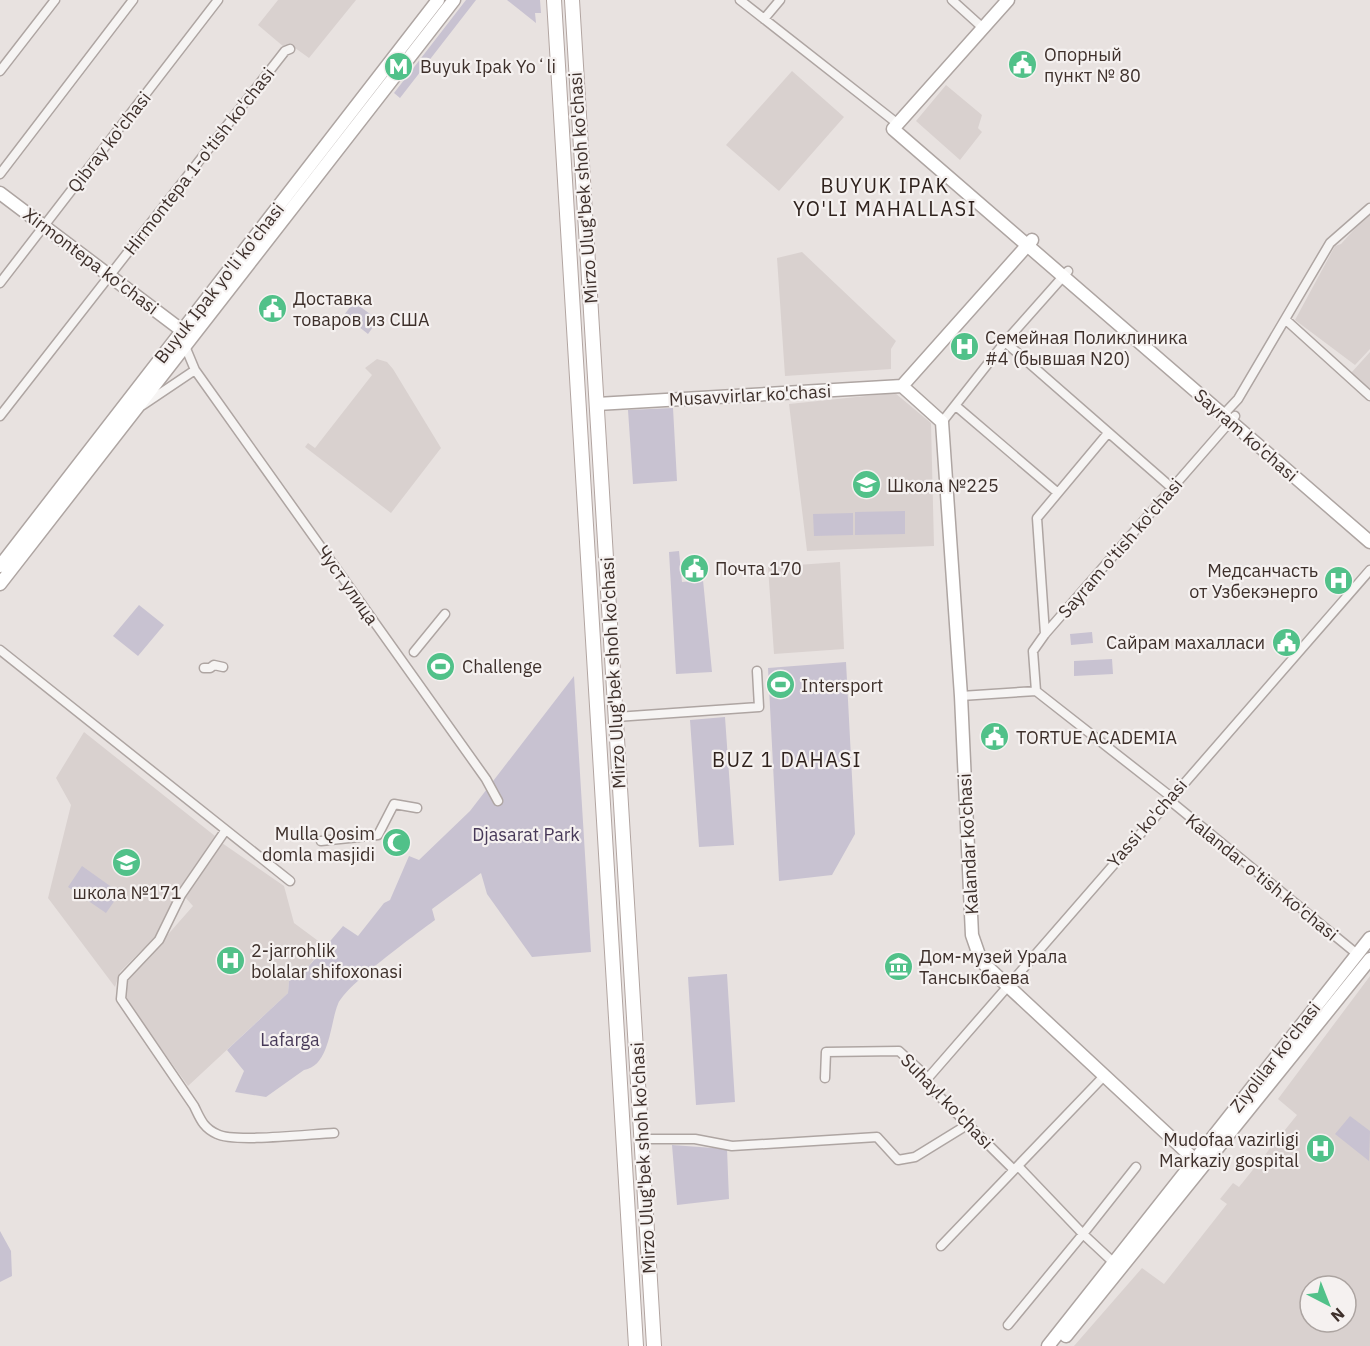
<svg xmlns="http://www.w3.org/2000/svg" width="1370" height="1346" viewBox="0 0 1370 1346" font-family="'IBM Plex Sans',sans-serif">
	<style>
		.built { fill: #d9d1cf; fill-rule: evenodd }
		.green { fill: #c8c2d1 }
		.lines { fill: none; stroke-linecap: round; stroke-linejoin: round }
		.street-casing { stroke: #aea5a2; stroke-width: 11 }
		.secondary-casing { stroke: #aea5a2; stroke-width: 15 }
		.primary-casing { stroke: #b2a5a1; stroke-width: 16 }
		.street { stroke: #f6f4f3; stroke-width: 8 }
		.secondary { stroke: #fff; stroke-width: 12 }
		.primary { stroke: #fff; stroke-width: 14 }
		.labels { text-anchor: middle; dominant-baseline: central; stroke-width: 4.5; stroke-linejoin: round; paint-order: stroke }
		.poi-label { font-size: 18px; fill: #3e302b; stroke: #f5f1f0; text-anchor: start }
		.street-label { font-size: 18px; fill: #3e302b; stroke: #f5f1f0 }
		.park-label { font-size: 18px; fill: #473958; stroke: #f5f1f0 }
		.neighbourhood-label { font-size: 20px; letter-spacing: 1.5px; fill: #2f221d; stroke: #f5f1f0 }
	</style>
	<rect width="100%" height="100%" fill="#e8e2e0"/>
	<path class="built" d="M278,0h78l-47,58 -18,-13 -7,2 -26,-22z
		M792,71l52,46 -65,74 -53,-46z
		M946,85l36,30 -4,13 4,4 -22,28 -44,-39z
		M1370,212v137l-15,16 -60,-45 40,-74 6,-2z
		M802,252l94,89 -5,8v20l-106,7 -8,-118z
		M1370,352v38l-19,-17z
		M377,359l10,3 6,7 48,79 -50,65 -86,-66 3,-4 7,5 57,-73 -7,-7z
		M895,393l36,30 3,123 -127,5 -18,-147z
		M840,562l4,87 -70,5 -6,-87z
		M84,732l131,104 -35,55 -22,43 -38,38 -5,15 -67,-89 23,-93 -15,-27z
		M222,843l62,43 10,37 31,23 -22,27 -14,8 -1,12 -100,93 -63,-88 2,-17 66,-75 -9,-10z
		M1370,976v370h-296l68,-78 22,16 63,-80 -7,-5 13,-16 6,4 58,-72 -19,-16zM1310,1286h36v36h-36z"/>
	<path class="green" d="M466,0h10l-76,98 -6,-5z
		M507,0h33l1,13h-6l1,10z
		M354,302l24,18 -10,14 -24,-19z
		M673,408l4,73 -44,3 -5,-74z
		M905,511v23l-50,1v-23z
		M853,513v22l-39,1 -1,-22z
		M679,551l3,31 21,-2 9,92 -36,2 -7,-122z
		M139,605l25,20 -26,31 -25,-20z
		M1092,632l1,11 -22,2 -1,-11z
		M1112,659l1,15 -39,2v-15z
		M846,662l9,172 -23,41 -53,6 -11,-213z
		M574,676l17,276 -59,5 -45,-63 -6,-21 -49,36 3,11c-20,15 -88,64 -97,84 -8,19 -8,62 -34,66l-38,27 -31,-5 9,-21 -17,-21 61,-57 1,-12 14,-8 40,-47 15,10 26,-33 6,-3 19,-44 10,4 51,-49z
		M725,717l9,128 -35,2 -9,-127z
		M82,866l38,27 -14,20 -38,-26z
		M727,974l8,128 -39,3 -8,-128z
		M1350,1116l20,15 -1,30 -34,-27z
		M672,1145l55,4 2,50 -52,6z
		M0,1231l11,20 1,25 -12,6z"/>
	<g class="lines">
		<defs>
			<path id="street" d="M740,0l158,124
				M952,0l31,28
				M764,19l16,-19
				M0,71l55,-71
				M0,174l133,-174
				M0,283l218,-283
				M1286,320l84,76
				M1005,342l167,146
				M185,346l10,24 291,409 12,22
				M143,405l52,-35
				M956,406l102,87
				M1223,415l15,-16 92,-156 40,-35
				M0,416l285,-365 5,-2
				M942,422l63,-80 63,-71
				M1045,634l-8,-116 71,-85
				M0,650l290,231
				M414,652l31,-38
				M204,668h6l4,-3 9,2
				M1036,691l-3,-40 12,-17 190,-218
				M1036,691l134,105
				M961,696l75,-5
				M616,717l143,-10 -2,-36
				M1168,799l189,155
				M225,831l-44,64 -22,45 -36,38 -2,21 73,107c6,12 9,22 23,28 17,9 93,0 117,-1
				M321,841l57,-6 16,-31 23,4
				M825,1078l1,-26 73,-1 25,23 5,12 85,84
				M928,1078l442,-508
				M642,1139h53l37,7 145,-9 21,23 17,-3 52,-32
				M941,1246l164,-171
				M1113,1262l-30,-28 53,-67
				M1008,1325l75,-91 -65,-68"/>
			<path id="secondary" d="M1008,0l-115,129 477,413
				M0,193l188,142
				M902,386l40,36 19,274 11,239 9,26 213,198
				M902,386l130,-146
				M597,404l305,-18
				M0,566l438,-566
				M0,584l454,-584
				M1066,1336l304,-377
				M1048,1346l322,-408"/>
			<path id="primary" d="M554,0l82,1346
				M572,0l82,1346"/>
		</defs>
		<use href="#street" class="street-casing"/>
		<use href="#secondary" class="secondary-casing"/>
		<use href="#primary" class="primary-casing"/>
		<use href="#street" class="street"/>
		<use href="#secondary" class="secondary"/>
		<use href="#primary" class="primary"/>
	</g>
	<defs>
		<symbol id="civic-disc" viewBox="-11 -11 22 22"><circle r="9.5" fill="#51c189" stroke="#f5f1f0"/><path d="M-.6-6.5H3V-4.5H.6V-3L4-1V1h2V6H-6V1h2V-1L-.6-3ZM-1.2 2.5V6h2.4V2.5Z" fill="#fff"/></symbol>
		<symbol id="metro-disc" viewBox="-11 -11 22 22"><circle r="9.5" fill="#51c189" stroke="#f5f1f0"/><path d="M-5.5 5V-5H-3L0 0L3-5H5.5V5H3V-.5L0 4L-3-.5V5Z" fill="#fff"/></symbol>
		<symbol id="hospital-disc" viewBox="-11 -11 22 22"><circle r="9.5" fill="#51c189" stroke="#f5f1f0"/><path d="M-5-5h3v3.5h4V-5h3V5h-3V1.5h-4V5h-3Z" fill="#fff"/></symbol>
		<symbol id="school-disc" viewBox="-11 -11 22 22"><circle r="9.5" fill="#51c189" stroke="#f5f1f0"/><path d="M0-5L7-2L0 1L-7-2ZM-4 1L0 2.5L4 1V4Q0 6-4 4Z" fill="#fff"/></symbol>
		<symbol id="stadium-disc" viewBox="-11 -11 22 22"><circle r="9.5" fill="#51c189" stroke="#f5f1f0"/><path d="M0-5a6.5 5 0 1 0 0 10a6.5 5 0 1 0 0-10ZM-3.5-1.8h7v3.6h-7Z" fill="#fff"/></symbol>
		<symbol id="mosque-disc" viewBox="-11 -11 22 22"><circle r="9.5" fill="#51c189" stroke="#f5f1f0"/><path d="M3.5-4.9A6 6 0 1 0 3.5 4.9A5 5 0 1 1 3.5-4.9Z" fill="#fff"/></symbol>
		<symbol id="museum-disc" viewBox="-11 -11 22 22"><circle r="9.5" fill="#51c189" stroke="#f5f1f0"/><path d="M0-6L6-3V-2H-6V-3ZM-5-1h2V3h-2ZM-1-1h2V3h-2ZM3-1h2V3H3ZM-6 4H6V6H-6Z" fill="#fff"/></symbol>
	</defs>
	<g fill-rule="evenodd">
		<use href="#civic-disc" x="1006" y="48" width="33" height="33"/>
		<use href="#metro-disc" x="382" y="50" width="33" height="33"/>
		<use href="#civic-disc" x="256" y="292" width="33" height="33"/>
		<use href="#hospital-disc" x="948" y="330" width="33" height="33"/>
		<use href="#school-disc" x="850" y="468" width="33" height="33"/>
		<use href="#civic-disc" x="678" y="552" width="33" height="33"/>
		<use href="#hospital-disc" x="1322" y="564" width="33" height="33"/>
		<use href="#civic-disc" x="1270" y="626" width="33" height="33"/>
		<use href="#stadium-disc" x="424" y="650" width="33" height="33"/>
		<use href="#stadium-disc" x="764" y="668" width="33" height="33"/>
		<use href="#civic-disc" x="978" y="720" width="33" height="33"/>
		<use href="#mosque-disc" x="380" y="826" width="33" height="33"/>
		<use href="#school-disc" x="110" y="846" width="33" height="33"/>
		<use href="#hospital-disc" x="214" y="944" width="33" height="33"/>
		<use href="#museum-disc" x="882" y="950" width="33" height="33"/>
		<use href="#hospital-disc" x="1304" y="1132" width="33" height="33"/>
	</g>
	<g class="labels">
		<g class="poi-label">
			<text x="1044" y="54">Опорный<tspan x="1044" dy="21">пункт № 80</tspan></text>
			<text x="420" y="66">Buyuk Ipak Yoʻli</text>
			<text x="293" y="298">Доставка<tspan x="293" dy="21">товаров из США</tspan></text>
			<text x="985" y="337">Семейная Поликлиника<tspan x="985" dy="21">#4 (бывшая N20)</tspan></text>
			<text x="887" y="485">Школа №225</text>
			<text x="715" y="568">Почта 170</text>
			<text x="1318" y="570" text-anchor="end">Медсанчасть<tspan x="1318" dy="21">от Узбекэнерго</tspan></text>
			<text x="1265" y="642" text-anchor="end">Сайрам махалласи</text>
			<text x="462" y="666">Challenge</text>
			<text x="801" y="685">Intersport</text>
			<text x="1016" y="737">TORTUE ACADEMIA</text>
			<text x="375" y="833" text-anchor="end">Mulla Qosim<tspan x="375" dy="21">domla masjidi</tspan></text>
			<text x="127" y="892" text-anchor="middle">школа №171</text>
			<text x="251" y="950">2-jarrohlik<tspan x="251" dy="21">bolalar shifoxonasi</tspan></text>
			<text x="919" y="956">Дом-музей Урала<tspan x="919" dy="21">Тансыкбаева</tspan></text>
			<text x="1299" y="1139" text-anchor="end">Mudofaa vazirligi<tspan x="1299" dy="21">Markaziy gospital</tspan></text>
		</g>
		<g class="street-label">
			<text transform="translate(109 142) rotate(-52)">Qibray ko'chasi</text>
			<text transform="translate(199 161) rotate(-52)">Hirmontepa 1-o'tish ko'chasi</text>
			<text transform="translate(583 188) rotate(-94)">Mirzo Ulug'bek shoh ko'chasi</text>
			<text transform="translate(91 261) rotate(37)">Xirmontepa ko'chasi</text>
			<text transform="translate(219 283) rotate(-52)">Buyuk Ipak yo'li ko'chasi</text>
			<text transform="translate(750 395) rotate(-3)">Musavvirlar ko'chasi</text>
			<text transform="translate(1246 435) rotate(41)">Sayram ko'chasi</text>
			<text transform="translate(1120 548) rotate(-49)">Sayram o'tish ko'chasi</text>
			<text transform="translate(348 585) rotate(55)">Чуст улица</text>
			<text transform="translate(613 673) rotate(-93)">Mirzo Ulug'bek shoh ko'chasi</text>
			<text transform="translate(1147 823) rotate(-49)">Yassi ko'chasi</text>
			<text transform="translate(968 844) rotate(-93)">Kalandar ko'chasi</text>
			<text transform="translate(1262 877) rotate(39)">Kalandar o'tish ko'chasi</text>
			<text transform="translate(1275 1057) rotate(-52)">Ziyolilar ko'chasi</text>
			<text transform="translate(947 1101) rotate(46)">Suhayl ko'chasi</text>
			<text transform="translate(643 1158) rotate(-93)">Mirzo Ulug'bek shoh ko'chasi</text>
		</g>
		<g class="park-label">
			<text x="526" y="834">Djasarat Park</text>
			<text x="290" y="1039">Lafarga</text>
		</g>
		<g class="neighbourhood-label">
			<text x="885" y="185">BUYUK IPAK<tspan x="885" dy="23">YO'LI MAHALLASI</tspan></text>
			<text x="787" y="759">BUZ 1 DAHASI</text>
		</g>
	</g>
	<g transform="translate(1328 1304) rotate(138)"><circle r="28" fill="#f5f1f0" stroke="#aca4a1" stroke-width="1.5"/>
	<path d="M0-4.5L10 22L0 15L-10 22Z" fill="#51c189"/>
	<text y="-9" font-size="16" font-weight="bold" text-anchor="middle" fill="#3e302b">N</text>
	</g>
</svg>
